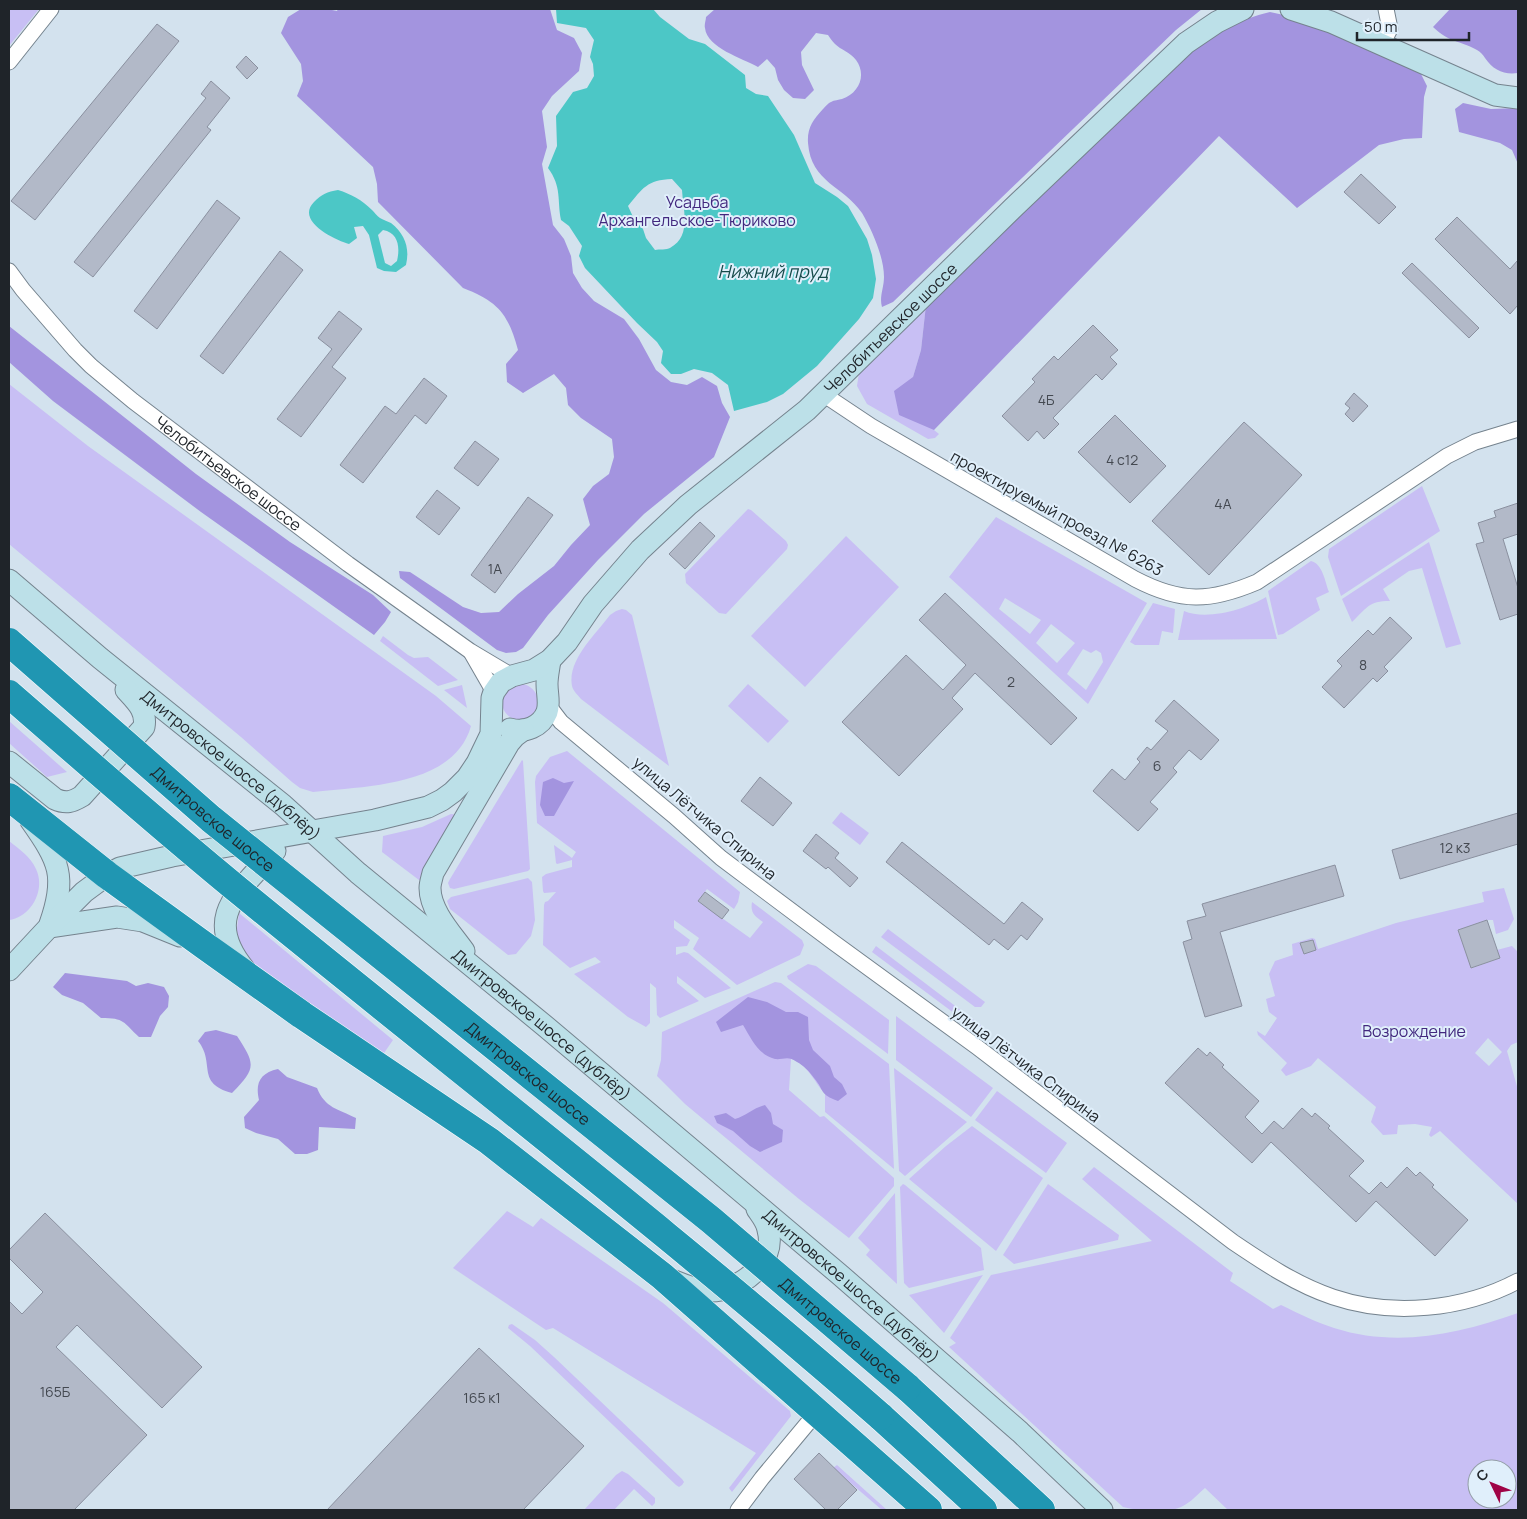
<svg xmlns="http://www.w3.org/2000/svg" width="1527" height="1519" viewBox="0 0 1527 1519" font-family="Manrope,sans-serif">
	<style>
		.green { fill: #c8bff4; fill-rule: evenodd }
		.forest { fill: #a394df }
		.water { fill: #4cc7c6; fill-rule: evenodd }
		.building { fill: #b2b9c8; stroke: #8a909f }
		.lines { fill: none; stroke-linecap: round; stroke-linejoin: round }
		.street-casing { stroke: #75838e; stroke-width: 17 }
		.secondary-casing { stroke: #75838e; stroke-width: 23 }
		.highway-casing { stroke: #fff; stroke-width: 29 }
		.street { stroke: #fff; stroke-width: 15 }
		.secondary { stroke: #bce0e8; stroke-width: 21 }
		.highway { stroke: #2096b2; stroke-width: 28 }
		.highway-bridge-casing { stroke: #fff; stroke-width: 29; stroke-linecap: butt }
		.highway-bridge { stroke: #2096b2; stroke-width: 28 }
		.labels { text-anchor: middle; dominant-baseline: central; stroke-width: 4; stroke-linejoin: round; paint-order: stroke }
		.number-label { font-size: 14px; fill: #444951 }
		.park-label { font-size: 16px; fill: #42287e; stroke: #e0effb }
		.street-label { font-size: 16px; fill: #1f2429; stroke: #e0effb }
		.water-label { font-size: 18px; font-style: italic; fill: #164b4b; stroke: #e0effb }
	</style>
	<rect width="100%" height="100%" fill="#d3e2ee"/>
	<path class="green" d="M9,9h30l-30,37z
		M926,305l-5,45 -8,27 21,53 5,4 -4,4 -7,1 -61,-35 -10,-18 2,-13z
		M9,384l79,62 348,250 35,30c-17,61 -107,60 -158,66l-13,-4 -8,-6 -51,-45 -232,-193z
		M1422,486l18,45 -99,65 -13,-39 1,-8z
		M748,509l3,1 35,31 2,4 -1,4 -61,65 -7,-1 -33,-30 -1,-9z
		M996,517l151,86 -59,101 -139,-127zM1005,598l36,22 -11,14 -31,-25zM1051,624l24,19 -18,20 -21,-20zM1083,649l8,4 5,-3 5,3 2,9 -17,28 -19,-16z
		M846,536l53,51 -94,100 -54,-51z
		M1429,542l32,102 -15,4 -24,-80 -13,3 -26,18 7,12c-22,0 -23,7 -38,21l-10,-23z
		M1311,561c12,3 14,21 18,31l-13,6 4,12 -37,24 -5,1 -10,-44z
		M1266,597l11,42 -99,1 6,-29c23,10 62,-2 82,-14z
		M1153,603l22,6 -2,24 -11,-2 -3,14h-24l-5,-3z
		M622,609l4,1 6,5 37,151 -88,-67c-3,-4 -8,-8 -9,-13 -5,-26 24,-52 38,-71l6,-4z
		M383,636l25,19 6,3 14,-1 30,23 -20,6 -58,-45z
		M502 702a18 18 0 1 1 36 0a18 18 0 1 1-36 0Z
		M748,684l41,37 -21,22 -40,-37z
		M462,685l5,23 -23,-18z
		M9,721l58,51 -20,5 -38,-34z
		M567,751l173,141 -2,10 -4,7 -27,-20 -9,12 52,37 13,-16c-8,-6 -13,-9 -11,-20l50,38 2,5 -4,10 -63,30 -44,-36 6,-11 -25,-18v8l16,12 -3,6 -11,1v8l8,-3 4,1 43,35 -26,10 -28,-22v7l22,18 -39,17 -3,-3 -1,-27 -6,-5v40l-4,4 -18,-10 -54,-43 27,-12 -6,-5 -25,11 -27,-23 1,-40 1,-3 3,-1 8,-9 -12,1 -1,-2 -1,-14 4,-3 26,-7v-7l-15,4 -1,-1 -2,-18 18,13 4,-6 -39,-29 -2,-41 1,-6 14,-19z
		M522,760l1,1 7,108 -2,2 -74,18 -4,-1 -2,-5 2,-4z
		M841,812l28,21 -9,12 -28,-22z
		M451,814l9,1 -35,60 -6,5 -37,-28 1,-16 39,-9z
		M9,841c10,8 22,16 27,28 10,21 -5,48 -27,51z
		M528,878l4,4 3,38 -4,16 -15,18 -8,1 -58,-46 -3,-8 4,-4z
		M1504,888l10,31 -6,11 -12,4 -3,-14h-6l-29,10 14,38 28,-10 -3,-8 15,-4 6,6v90l-7,3 -4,6 11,39v114l-78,-73 -9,6 -2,-2 3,-8 -17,-3 -17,1 -1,9 -14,1 -12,-13 5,-15 -58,-49 -7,8 -25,10 -5,-6 6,-7 -29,-28 -1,-4 8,5 12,-18 -8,-6 -3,-13 9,-3 -6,-22 6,-13 18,-6 -1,-11 20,-6 3,1 3,10 78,-26 88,-21 -2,-10zM1488,1038l14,14 -13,14 -14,-13z
		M239,913l154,127 -11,16 -134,-96 -12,-24z
		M888,929l97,73 -4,5h-6l-94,-70z
		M876,946l107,81 -13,-2 -98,-73z
		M808,964l8,2 73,54 -1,34 -100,-75 -1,-3z
		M775,982l6,1 108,81 5,105 -69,-57v-18c-11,-12 -17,-30 -34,-35l-2,31 31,27 4,-1 70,62v8l-45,52 -50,-39 -114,-95 -28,-28 4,-16 1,-28z
		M896,1016l97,72 -22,29 -75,-57z
		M894,1068l73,54 -62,54 -6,-5z
		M997,1091l70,52 -21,30 -71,-53z
		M972,1126l71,52 -47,73 -87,-72 37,-33z
		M1094,1167l139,106 -3,8 43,28 8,-4c17,8 34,17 53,23 63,20 124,6 184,-15v197h-290l-23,-22c-7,6 -14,14 -22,18 -14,8 -44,5 -60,1l-174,-160 7,-4 -6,-5 41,-63 161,-34 -70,-62zM1477,1469h30v30h-30z
		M903,1184l2,1 76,63 3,22 -75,18 -5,-5 -4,-96z
		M1048,1184l71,51 -1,5 -104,24 -11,-9z
		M895,1193l2,91 -31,-29 4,-5 -12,-12z
		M507,1211l26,16 8,-9 122,85 127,108 1,5 -59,76 -3,-4 27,-35 -203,-125 -7,2 -93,-62z
		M983,1275l-39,58 -35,-38z
		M512,1324l23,16 19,17 128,122 2,3 -2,3 -3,2 -3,-2 -146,-139 -22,-18 1,-3z
		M837,1465l50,45h-5l-49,-42z
		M622,1471l6,3 27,24v5l-3,3 -18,-17 -20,21h-30l32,-35z"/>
	<path class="forest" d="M301,9h26l10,2 1,-2h212l7,21 17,8 8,15 -3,18 -27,25 -10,15 5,36 -5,17 11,61 11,14 7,17 2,17 9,15 12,13 30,18 15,20 17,31 15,12 16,3 15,-8 15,9 5,17 8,14 -16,40 -70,57 -46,46 -50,55 -25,33 -7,4 -10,1 -9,-3 -97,-72 -1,-7 11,1 53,35 18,6 18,-1 19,-18 36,-28 17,-21 19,-20 -7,-26 10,-13 16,-12 5,-17 -2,-18 -31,-21 -13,-13 -2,-17 -12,-14 -31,19 -16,-11 -1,-18 12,-14c-10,-36 -19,-48 -55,-62l-85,-86 -1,-18 -4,-17 -76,-71 6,-15 -2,-17 -20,-31 7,-16z
		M715,9h487l-26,21 -283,272 -11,5c-3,-10 2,-19 2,-30 0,-20 -12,-47 -22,-64 -18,-27 -51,-30 -54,-70 -1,-15 5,-23 15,-34 2,-2 5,-6 8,-7 3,-2 8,-2 11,-3 17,-6 25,-24 14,-39 -6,-8 -15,-10 -21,-16 -3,-3 -5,-6 -7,-9l-12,-2 -15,19 1,13 12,25 -9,9 -12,-1 -9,-8 -6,-10 -3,-12 -8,-9 -9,8c-16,-9 -51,-19 -53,-39 -1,-3 1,-8 1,-11z
		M1450,9h68v64c-14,2 -25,-3 -33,-15 -2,-3 -4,-6 -8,-8 -18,-10 -27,-7 -44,-23z
		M1270,12l32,7 46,19 73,36 6,12 -3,11 -2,41 -18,1 -25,6 -82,63 -78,-72 -285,294 -35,-15 -5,-24 19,-14 8,-27 5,-45 269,-257c26,-18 43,-28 75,-36z
		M1463,103l28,6 27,-1v56l-6,-14 -12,-7 -41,-11 -4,-23z
		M9,326l187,148 94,68 83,53 18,17 -6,10 -11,13 -173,-123 -148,-111 -44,-39z
		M553,778l11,5 10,-2 -20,35h-9l-5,-11 3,-23z
		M65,973l62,8 9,5 12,-3 16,4 5,9 -1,11 -8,9 -9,21h-12c-16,-15 -14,-19 -38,-19l-18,-15 -21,-8 -9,-8z
		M748,997l19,5 19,10h12l10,5 1,23 4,10 17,16 4,11 8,7 5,10 -9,7c-19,-7 -13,-10 -24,-23 -4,-6 -11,-13 -17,-16 -9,-7 -14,-2 -22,-3 -17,-4 -24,-21 -32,-34l-22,7 -5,-10z
		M216,1030l21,6c19,29 19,32 -5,57 -37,-10 -16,-30 -34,-52l7,-9z
		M278,1069l9,8 30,11c8,20 21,21 39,30l-1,11 -36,-2 -1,23 -11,4h-12l-17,-15 -22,-6 -11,-5 -1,-11 15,-17c-4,-17 1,-27 19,-31z
		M765,1105l6,8 2,11 10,6 -1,12 -22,10 -10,-6 -17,-15 -16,-8 -3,-7 12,-3 9,6c11,-3 18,-11 30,-14z"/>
	<path class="water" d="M556,9h97l7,8 29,22 16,5 40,31 1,13 10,6 12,2 26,39 21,48 22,14 11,9 19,33 5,16 4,24 -3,19 -14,21 -42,47 -34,28 -16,8 -33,9 -6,-26 -16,-12 -18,-4 -13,5h-10l-10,-11 2,-12 -6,-9 -20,-19 -52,-55 -6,-12 3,-10 -13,-20 -8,-6c-4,-20 1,-33 -13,-52l9,-22 -1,-30 17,-24 14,-4 7,-12 -1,-12 -3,-7 4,-17 -8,-12 -29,-5zM672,179l10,11c1,20 10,46 -12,58 -3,2 -11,1 -15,2l-9,-12 -3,-9 -9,-10 -6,-13c15,-18 19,-26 44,-27z
		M338,190c13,4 24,10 34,20 2,2 5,6 8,8 3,2 7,3 11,5 14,11 19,25 15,42l-10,7 -12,-1 -7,-3 -8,-33 -6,-9 -9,1 3,11 -8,6c-14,-4 -54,-23 -35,-42 8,-8 13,-10 24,-12zM383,230c16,3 17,18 14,31l-6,5 -6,-3 -7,-28z"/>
	<path class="building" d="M157,24l22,17 -144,179 -24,-19z
		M246,56l12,12 -11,11 -11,-12z
		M211,81l19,17 -23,29 4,3 -118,147 -19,-15 132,-164 -5,-4z
		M1361,174l35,33 -17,17 -35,-32z
		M217,200l23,18 -83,111 -23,-18z
		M1457,217l53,52 8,-9v45l-8,9 -75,-75z
		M280,251l23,19 -80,104 -23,-18z
		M1412,263l67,65 -10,10 -67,-65z
		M339,311l23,18 -30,38 14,11 -45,59 -24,-18 55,-70 -14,-11z
		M1093,325l25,25 -8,7 7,7 -15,16 -6,-6 -43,44 6,6 -15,15 -7,-8 -9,10 -26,-25 33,-34 -3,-3 22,-23 4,4z
		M424,378l23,18 -21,28 -11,-9 -52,68 -23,-18 45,-59 11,8z
		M1354,393l14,13 -15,16 -8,-8 5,-6 -5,-4z
		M1115,415l51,51 -36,37 -52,-51z
		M1244,422l58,53 -93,100 -57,-54z
		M475,441l24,18 -21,27 -24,-18z
		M437,490l23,18 -21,27 -23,-18z
		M528,497l25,18 -58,78 -24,-18z
		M1518,503v31l-15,5 15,49v26l-18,6 -24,-76 8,-2 -6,-19 18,-6 -2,-6z
		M700,522l15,14 -30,33 -16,-15z
		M945,593l132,125 -26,27 -76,-72 -23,25 11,11 -64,67 -57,-54 64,-67 37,35 23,-25 -47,-45z
		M1390,617l22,21 -28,29 4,4 -11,11 -4,-4 -29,30 -22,-21 20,-21 -5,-5 31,-31 5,5z
		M1174,700l45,40 -18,20 -12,-10 -16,18 4,4 -27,30 8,7 -20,22 -45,-40 19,-22 13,11 15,-18 -3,-3 10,-12 4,3 17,-19 -13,-10z
		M760,777l32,26 -19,23 -32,-25z
		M1518,813v31l-118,35 -8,-29z
		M816,834l23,19 -4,5 23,20 -8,9 -22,-20 -2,2 -23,-18z
		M902,842l102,82 18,-22 21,17 -16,21 -6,-5 -13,15 -14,-11 -5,6 -103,-83z
		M1335,865l9,31 -124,36 22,74 -37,11 -22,-75 9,-3 -5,-18 19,-5 -4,-12z
		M705,892l24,18 -7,9 -24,-18z
		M1487,920l13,38 -29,10 -13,-38z
		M1313,940l3,10 -12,4 -4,-11z
		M1198,1048l9,8 3,-4 14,13 -2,2 37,34 -14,16 17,17 12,-13 9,8 19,-21 10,9 3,-4 15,13 -2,2 36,33 -15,15 20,18 12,-12 6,6 20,-21 9,9 4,-4 14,13 -2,2 36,33 -33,36 -59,-55 -20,21 -85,-80 -19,21 -87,-80z
		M45,1213l157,154 -40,41 -85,-83 -21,22 91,88 -73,75h-65v-209l13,13 21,-22 -34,-34v-8z
		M479,1348l105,98 -61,64h-196z
		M819,1453l38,37 -20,20h-11l-32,-31z"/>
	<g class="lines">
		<defs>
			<g id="street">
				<path d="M1382,45l8,-16 -4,-20"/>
				<path d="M9,62l42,-53"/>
				<path id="s1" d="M9,271l14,19 52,60 16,16 42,35 215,163 122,87 42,25"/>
				<path d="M823,394l48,32 264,153c46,24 75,23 122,3l190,-126 28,-14 43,-13"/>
				<path d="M471,652l23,40"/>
				<path d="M548,705l13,17 113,94 47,42 112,84 144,105 256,195c31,21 64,43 100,55 59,20 130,13 185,-16"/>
				<path d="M738,1510l24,-32 55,-66"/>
			</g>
			<g id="secondary">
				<path d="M1291,9l40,13 164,73 23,3"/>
				<path id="s2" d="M9,580l91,78 183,147 75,68 187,153 294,248 181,158 82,78"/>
				<path d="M510,729c15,4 31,-2 37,-17 3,-9 0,-18 0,-28 0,-8 2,-16 3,-24"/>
				<path d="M9,762l46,37c11,5 17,3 27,-3l62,-69c3,-16 -7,-25 -18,-37"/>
				<path d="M31,821c28,40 36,55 19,103"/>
				<path d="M49,927l68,-10 26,4 37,15"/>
				<path d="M464,951c-12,-17 -34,-40 -34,-63 0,-5 2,-10 3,-15l76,-130 6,-7 8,-6"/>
				<path id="s3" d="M9,970l40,-43 35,-35 23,-17 13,-7 52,-12 203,-36 53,-13 14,-7 11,-8 14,-14 10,-15 14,-29 1,-36 2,-6 7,-10 11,-6 22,-6 16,-10 17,-18 26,-38 47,-54 48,-45 119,-95 206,-202 173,-165 31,-21 26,-13"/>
				<path d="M245,970c-44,-53 -6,-78 30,-119"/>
				<path d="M672,1280c12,5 23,10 37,11 30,1 68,-28 59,-61 -1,-8 -7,-15 -11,-21"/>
			</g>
			<path id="highway" d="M9,797l98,78 98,71 97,69 187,126 173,135 266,234
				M907,1387l134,123
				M880,1416l103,94"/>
		</defs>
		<use href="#street" class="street-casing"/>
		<use href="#secondary" class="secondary-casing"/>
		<use href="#highway" class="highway-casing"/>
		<use href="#street" class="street"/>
		<use href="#secondary" class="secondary"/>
		<use href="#highway" class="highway"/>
		<defs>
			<g id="highway-bridge">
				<path id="s4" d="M9,642l202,177 500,401 196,167"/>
				<path d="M9,694c76,66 151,132 229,196 214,175 434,344 642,526"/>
			</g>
		</defs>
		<use href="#highway-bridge" class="highway-bridge-casing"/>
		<use href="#highway-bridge" class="highway-bridge"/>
	</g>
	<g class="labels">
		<g class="number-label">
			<text x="1046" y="399">4Б</text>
			<text x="1122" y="459">4 с12</text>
			<text x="1223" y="503">4А</text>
			<text x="495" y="568">1А</text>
			<text x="1363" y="664">8</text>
			<text x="1011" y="681">2</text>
			<text x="1157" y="765">6</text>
			<text x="1455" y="847">12 к3</text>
			<text x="55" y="1391">165Б</text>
			<text x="482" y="1397">165 к1</text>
		</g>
		<g class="park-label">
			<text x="697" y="202">Усадьба<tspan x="697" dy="18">Архангельское-Тюриково</tspan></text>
			<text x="1414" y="1031">Возрождение</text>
		</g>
		<g class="street-label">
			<text stroke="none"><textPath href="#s3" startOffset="1151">Челобитьевское шоссе</textPath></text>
			<text stroke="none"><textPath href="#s1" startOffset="300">Челобитьевское шоссе</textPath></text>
			<text transform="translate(1057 513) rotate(29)">проектируемый проезд № 6263</text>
			<text stroke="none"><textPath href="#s2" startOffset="289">Дмитровское шоссе (дублёр)</textPath></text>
			<text stroke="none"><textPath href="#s4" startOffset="270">Дмитровское шоссе</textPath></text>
			<text transform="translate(705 818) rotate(40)">улица Лётчика Спирина</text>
			<text stroke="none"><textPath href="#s2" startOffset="694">Дмитровское шоссе (дублёр)</textPath></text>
			<text transform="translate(1026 1064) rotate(37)">улица Лётчика Спирина</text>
			<text stroke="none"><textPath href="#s4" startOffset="675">Дмитровское шоссе</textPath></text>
			<text stroke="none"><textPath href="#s2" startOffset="1099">Дмитровское шоссе (дублёр)</textPath></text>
			<text stroke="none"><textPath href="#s4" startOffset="1080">Дмитровское шоссе</textPath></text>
		</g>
		<g class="water-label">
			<text x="773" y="271">Нижний пруд</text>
		</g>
	</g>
	<rect width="1527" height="1519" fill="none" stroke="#1f2429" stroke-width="20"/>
	<g transform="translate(1492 1484) rotate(313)"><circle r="24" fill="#e0effb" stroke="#939ea7"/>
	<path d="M0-4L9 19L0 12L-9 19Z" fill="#9f0346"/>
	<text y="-8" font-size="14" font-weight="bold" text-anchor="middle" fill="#1f2429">С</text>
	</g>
	<path d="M1357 32v8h112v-8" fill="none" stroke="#1f2429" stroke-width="2.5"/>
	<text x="1364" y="32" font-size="15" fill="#1f2429" stroke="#e0effb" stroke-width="4" paint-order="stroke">50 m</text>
</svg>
